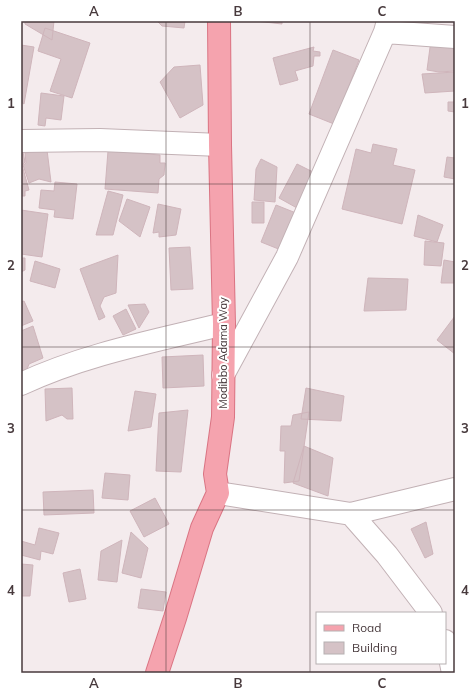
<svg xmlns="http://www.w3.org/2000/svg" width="476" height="694" viewBox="0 0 476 694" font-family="Mulish,sans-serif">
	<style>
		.building { fill: #d5c2c6; stroke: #cfb5bb }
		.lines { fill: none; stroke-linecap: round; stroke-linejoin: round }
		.minor-casing { stroke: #c2b1b5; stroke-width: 24 }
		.major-casing { stroke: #da7483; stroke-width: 24 }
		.minor { stroke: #fff; stroke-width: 22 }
		.major { stroke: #f5a3ae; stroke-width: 22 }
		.grid { fill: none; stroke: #483a3d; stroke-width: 1; stroke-opacity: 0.55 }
		.labels { text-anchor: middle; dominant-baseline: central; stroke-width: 4; stroke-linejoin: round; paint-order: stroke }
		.street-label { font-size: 11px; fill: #483a3d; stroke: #fff }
		.neatline { fill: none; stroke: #483a3d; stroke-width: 1.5 }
		.grid-label { font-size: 13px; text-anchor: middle; font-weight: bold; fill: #483a3d }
	</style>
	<rect width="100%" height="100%" fill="#f4ebed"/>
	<path class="building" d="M25,21h29l-2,19 -27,-16z
		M157,21h28l-1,7 -22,-2z
		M256,21h26v3z
		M45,28l45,15 -18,55 -22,-7 11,-32 -23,-8z
		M431,40l24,4v27l-16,1 -12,-2z
		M21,45l13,2 -10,57 -3,-2z
		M314,47l-1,4 7,1v4h-6l-1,10 -18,5 3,9 -18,5 -7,-27z
		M333,50l26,10 -25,64 -25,-10z
		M200,65l3,40 -23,13 -20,-36 14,-15z
		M455,72v19l-30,2 -3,-19z
		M41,93l23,3 -3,24 -15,-2 -1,8 -7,-1z
		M455,94v18l-7,-1v-9h6z
		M373,144l24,5 -4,16 22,5 -13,54 -60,-15 14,-60 15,4z
		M47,150l4,32 -12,-3 -10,4 -6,-18 3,-2 -1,-10z
		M108,151l52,4v8h5l-1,12 -5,4 -1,14 -53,-4z
		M23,152l2,10 -3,3 7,25 -4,1v5h-4v-43z
		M447,157l8,1v21l-11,-2z
		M261,159l16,8 -2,35 -21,-2 2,-31z
		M297,164l18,9 -18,35 -18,-10z
		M55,182l22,2 -4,35 -19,-2 1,-7 -16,-2 2,-18 13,1z
		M108,191l15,4 -10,40h-17z
		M127,199l23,8 -10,30 -21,-16z
		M252,202h12v21h-12z
		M158,204l23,5 -5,26 -17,2v-5l-6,1z
		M276,205l20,8 -15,37 -20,-8z
		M21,210l27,4 -6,43 -21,-3z
		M418,215l25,10 -6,17 -23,-6z
		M425,241l19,2 -3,23 -17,-1z
		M190,247l3,42 -22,1 -2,-42z
		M118,255l-2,38 -12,4 -4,9 5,11 -6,3 -19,-51z
		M21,258h4v12l-4,2z
		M444,260l11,2v21h-14z
		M35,261l25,8 -5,19 -25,-7z
		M368,278l40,1 -2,31 -42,1z
		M24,301l9,20 -12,5v-24z
		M145,304l4,8 -10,16 -11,-23z
		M126,309l10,20 -13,6 -10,-19z
		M455,316v38l-18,-14z
		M33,326l10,32 -14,6 -3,8 -5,2v-43z
		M203,355l1,31 -41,2 -1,-31z
		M72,388l1,31h-6l-5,-4 -16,6 -1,-32z
		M306,388l38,8 -3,25 -40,-2z
		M135,391l21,3 -5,33 -23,4z
		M188,410l-7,62 -25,-1 3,-58z
		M309,412l-10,69 -15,2 1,-32h-5l1,-25h10l2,-11z
		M304,446l29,12 -5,38 -35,-13z
		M105,473l25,2 -2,25 -26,-2z
		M93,490l1,23 -50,2 -1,-23z
		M155,498l14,26 -25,13 -14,-26z
		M426,522l7,32 -8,4 -14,-29z
		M39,528l20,5 -6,21 -12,-3 -1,9 -19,-5v-14l14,4z
		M131,532l17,16 -7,30 -19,-5z
		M122,540l-5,42 -19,-2 3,-29z
		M21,564l12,1 -3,31h-9z
		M80,569l6,30 -17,3 -6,-29z
		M141,589l25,3 -3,19 -25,-3z"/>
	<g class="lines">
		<defs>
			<path id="minor" d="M385,32l70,5
				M21,141l79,-1 120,5
				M223,375l64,-118 98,-225 3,-11
				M21,384c64,-30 134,-43 203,-60
				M218,493l133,21 104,-25
				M351,514l36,41 44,58
				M445,641l3,7 5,25"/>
			<path id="major" d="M157,673l18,-55 27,-90 16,-35 -3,-19 8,-57 1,-93 -4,-179 -1,-124"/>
		</defs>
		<use href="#minor" class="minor-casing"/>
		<use href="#major" class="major-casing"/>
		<use href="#minor" class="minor"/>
		<use href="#major" class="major"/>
	</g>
	<path class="grid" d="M166,21v652M310,21v652M21,184h434M21,347h434M21,510h434"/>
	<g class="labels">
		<g class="street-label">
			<text transform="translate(223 353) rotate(-90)">Modibbo Adama Way</text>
		</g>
	</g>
	<rect width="476" height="694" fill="none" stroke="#ffffff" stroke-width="44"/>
	<rect x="316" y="612" width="130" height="52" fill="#ffffff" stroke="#b6b0b1"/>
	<rect x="324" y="625" width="20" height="6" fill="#f5a3ae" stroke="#b6b0b1"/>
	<text x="352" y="632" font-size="12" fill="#483a3d">Road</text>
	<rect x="324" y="642" width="20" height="12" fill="#d5c2c6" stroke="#b6b0b1"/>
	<text x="352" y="652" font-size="12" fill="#483a3d">Building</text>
	<rect x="22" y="22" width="432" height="650" class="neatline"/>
	<g class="grid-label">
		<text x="94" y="16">A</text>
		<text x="238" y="16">B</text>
		<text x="382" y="16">C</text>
		<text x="11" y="108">1</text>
		<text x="465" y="108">1</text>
		<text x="11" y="270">2</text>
		<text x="465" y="270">2</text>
		<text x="11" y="433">3</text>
		<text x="465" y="433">3</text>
		<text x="11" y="595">4</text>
		<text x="465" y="595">4</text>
		<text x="94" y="688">A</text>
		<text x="238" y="688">B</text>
		<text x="382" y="688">C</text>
	</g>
</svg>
